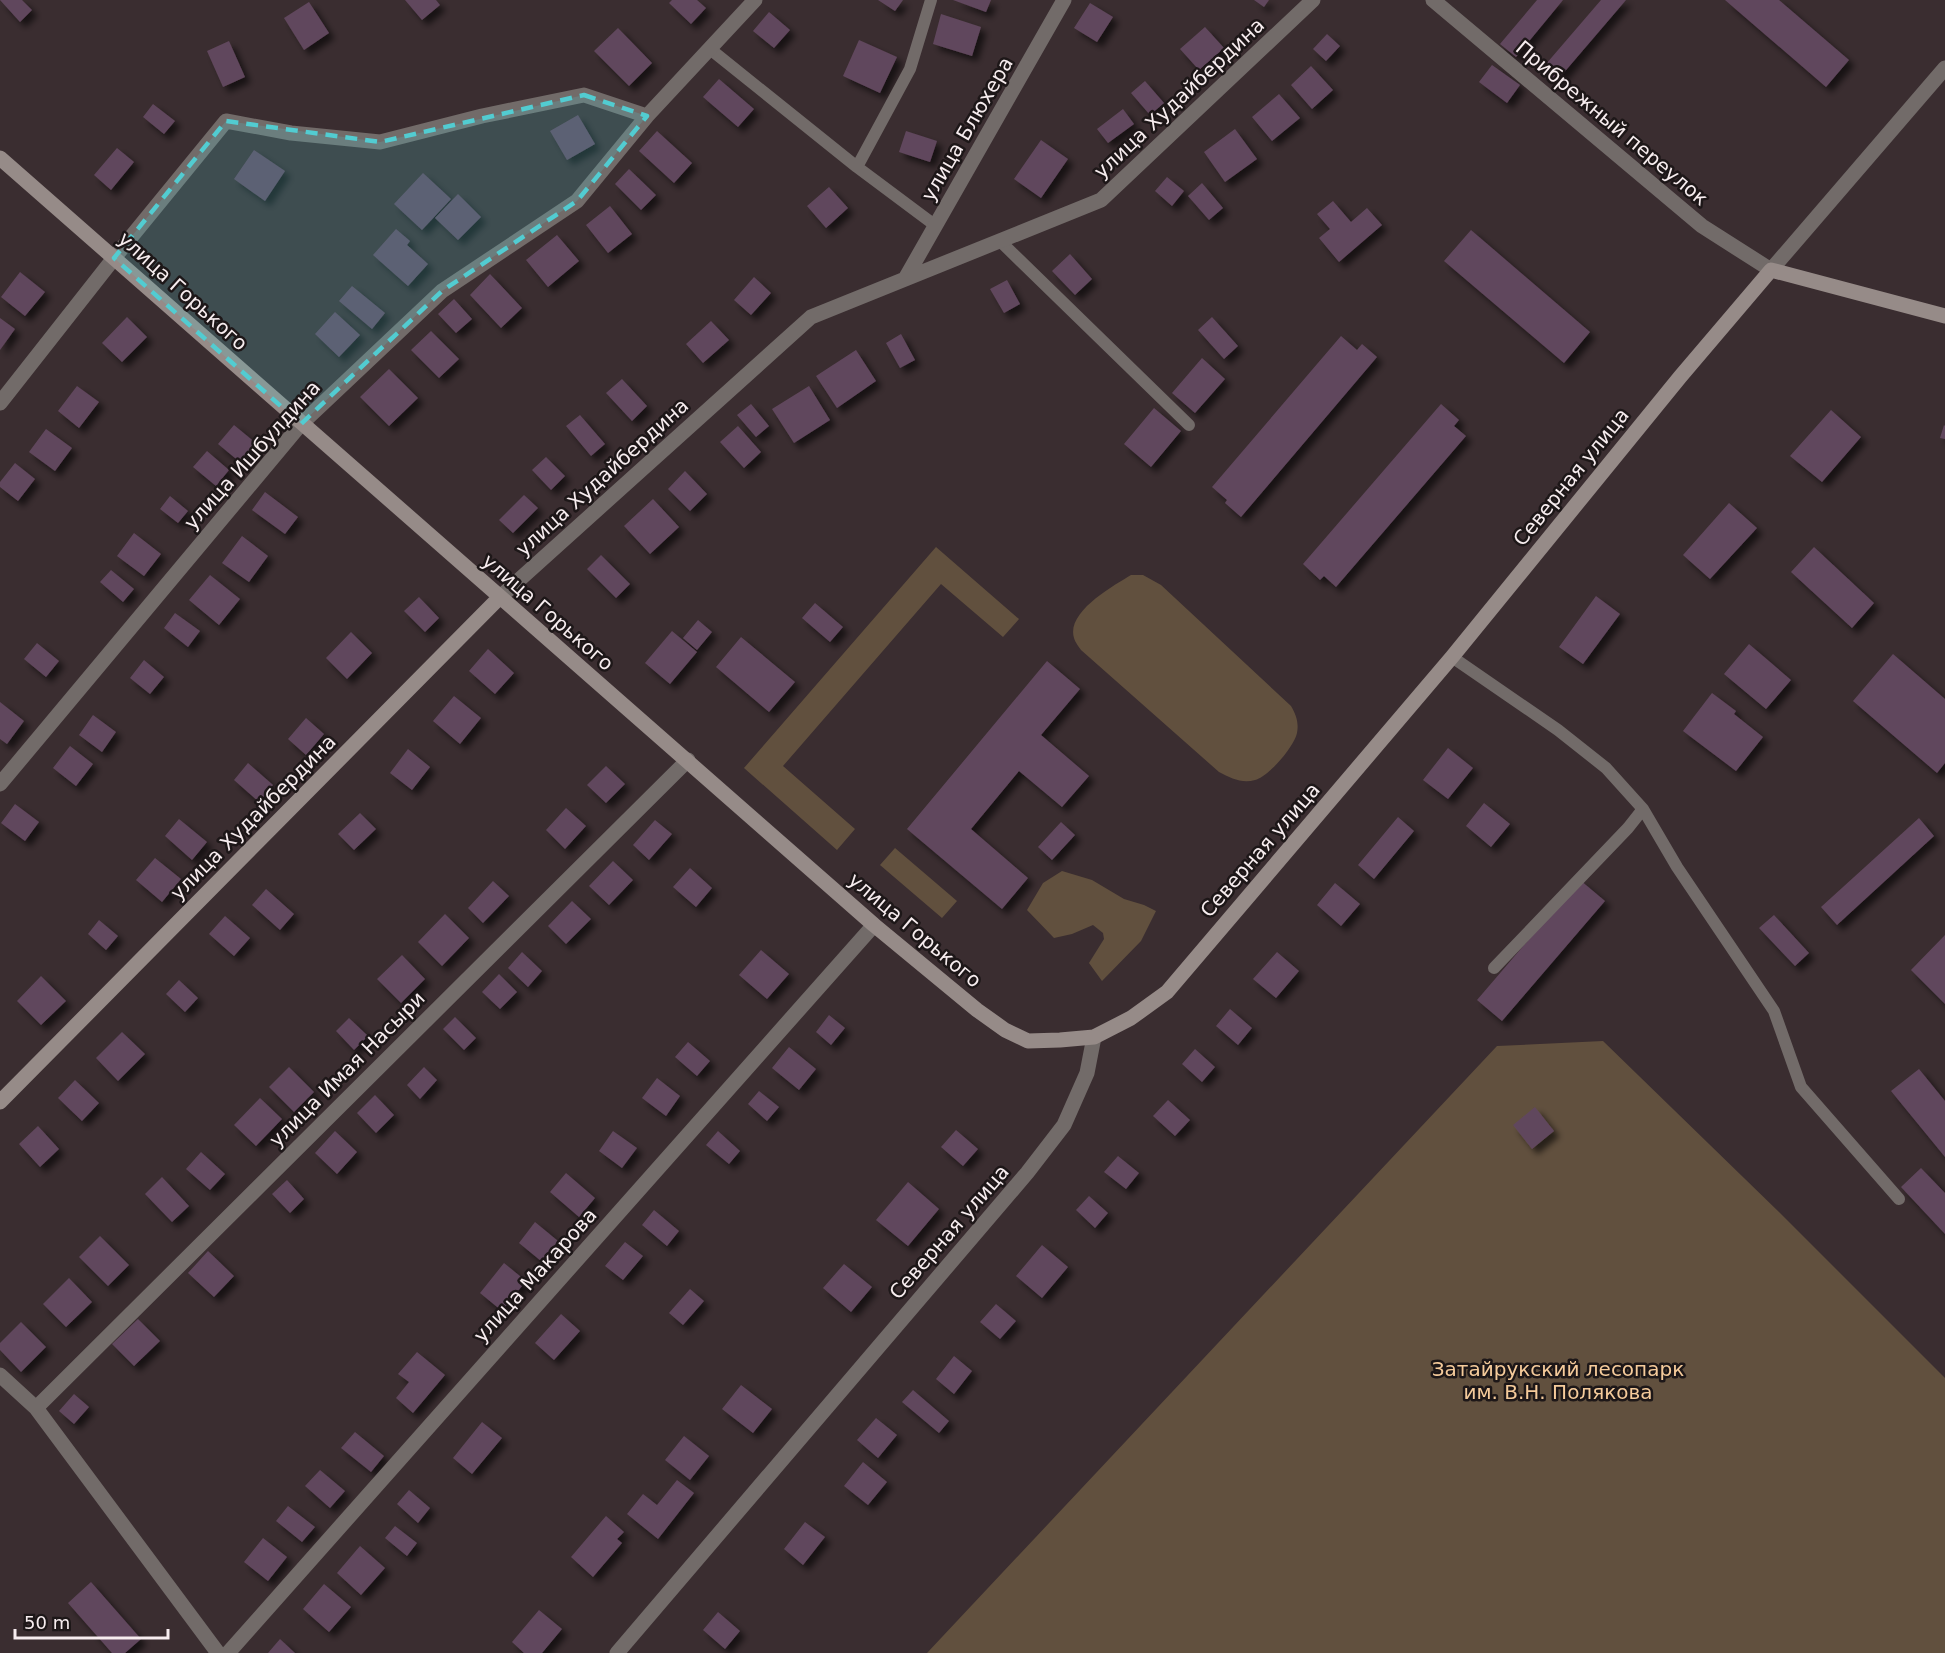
<svg xmlns="http://www.w3.org/2000/svg" width="1945" height="1653" viewBox="0 0 1945 1653" font-family="'DejaVu Sans',sans-serif">
	<style>
		.green { fill: #61503e }
		.building { fill: #61475d; filter: url(#shadow) }
		.lines { fill: none; stroke-linecap: round; stroke-linejoin: round }
		.lane { stroke: #726b69; stroke-width: 12 }
		.street { stroke: #726b69; stroke-width: 15 }
		.secondary { stroke: #968b88; stroke-width: 15 }
		.marked { fill: #52ccd1; fill-opacity: 0.2; stroke: #52ccd1; stroke-width: 4.5; stroke-dasharray: 12 8; stroke-linejoin: round }
		.labels { text-anchor: middle; dominant-baseline: central; stroke-width: 5; stroke-linejoin: round; paint-order: stroke }
		.street-label { font-size: 20px; fill: #f7edef; stroke: #1d1718 }
		.park-label { font-size: 20px; fill: #f5cb9b; stroke: #1d1718 }
	</style>
	<defs>
		<filter id="shadow"><feDropShadow dx="5.5" dy="5.5" stdDeviation="3" flood-color="#0009"/></filter>
	</defs>
	<rect width="100%" height="100%" fill="#3a2d30"/>
	<path class="green" d="M936,547l83,72 -16,18 -62,-53 -158,182 72,63 -18,21 -93,-82z
		M1131,575h12l18,10 130,121c5,9 8,16 6,27 -3,14 -28,43 -42,47 -13,4 -24,-2 -36,-8l-138,-122c-2,-3 -6,-8 -7,-12 -8,-26 39,-52 57,-63z
		M895,848l62,53 -15,17 -62,-53z
		M1062,871l30,9 32,19 20,6 12,6 -15,30 -39,40 -13,-18 15,-24 -1,-6 -10,-8 -21,9 -18,4 -27,-28 16,-27z
		M1603,1041l177,172 165,165v275h-1018l570,-607z"/>
	<path class="building" d="M0,0h22l10,10 -12,12z
		M405,0h31l4,5 -18,15z
		M672,0h25l9,8 -15,16 -22,-21z
		M878,0h25l-8,11z
		M953,0h38l-5,12z
		M1254,0h15l-5,7z
		M1537,0h26l-47,57 -16,-13z
		M1601,0h25l-71,83 -15,-12z
		M1725,0h54l70,60 -23,27z
		M309,2l20,31 -25,17 -20,-32z
		M1090,3l23,14 -16,25 -23,-14z
		M769,12l21,18 -16,18 -21,-17z
		M941,14l40,13 -9,29 -39,-12z
		M1205,27l19,21 -25,22 -19,-21z
		M618,28l34,35 -23,23 -35,-35z
		M1327,34l13,12 -14,15 -13,-12z
		M859,40l38,17 -17,36 -37,-17z
		M229,41l16,36 -22,10 -16,-36z
		M1492,65l28,20 -13,18 -28,-21z
		M1311,66l22,24 -21,19 -21,-24z
		M719,79l35,30 -16,18 -35,-30z
		M1145,81l19,22 -14,12 -19,-22z
		M1279,94l21,24 -28,23 -20,-24z
		M153,104l22,17 -11,13 -21,-17z
		M1123,109l11,15 -26,19 -11,-14z
		M578,115l17,29 -28,16 -17,-29z
		M1235,129l22,30 -32,23 -21,-30z
		M657,131l35,32 -18,20 -35,-32z
		M906,131l31,10 -7,21 -31,-10z
		M1041,140l27,19 -27,39 -27,-19z
		M117,148l17,14 -23,28 -17,-15z
		M254,150l31,21 -20,30 -31,-22z
		M629,169l27,26 -15,15 -26,-26z
		M423,173l28,26 -29,31 -28,-26z
		M1167,177l17,14 -12,15 -17,-15z
		M1202,183l21,25 -14,12 -21,-24z
		M829,187l19,21 -22,20 -19,-22z
		M458,194l23,23 -23,23 -23,-22z
		M1333,201l18,21 16,-14 15,17 -43,37 -20,-24 11,-9 -13,-15z
		M610,206l22,28 -24,19 -22,-28z
		M396,229l14,12 -3,4 21,19 -20,22 -35,-31z
		M1471,230l119,102 -26,31 -120,-102z
		M557,235l22,26 -31,26 -22,-27z
		M1070,254l22,25 -17,16 -23,-24z
		M20,272l25,20 -20,24 -24,-19z
		M490,274l32,34 -21,20 -31,-33z
		M754,277l17,16 -20,22 -17,-15z
		M1007,280l13,24 -16,9 -14,-24z
		M352,286l33,27 -13,16 -33,-28z
		M454,299l18,20 -16,14 -18,-19z
		M335,312l25,23 -21,22 -24,-23z
		M127,317l20,20 -25,25 -20,-19z
		M1212,317l26,29 -14,13 -26,-29z
		M0,318l15,11 -15,21z
		M711,321l18,19 -26,23 -17,-19z
		M431,331l28,28 -20,19 -28,-28z
		M901,334l14,26 -15,8 -14,-25z
		M1341,336l16,14 5,-6 15,13 -136,160 -16,-14 2,-3 -15,-13z
		M856,350l20,31 -39,27 -21,-32z
		M1202,358l23,21 -30,34 -23,-20z
		M389,369l29,29 -29,28 -29,-29z
		M622,379l25,27 -15,15 -26,-28z
		M77,386l22,16 -20,26 -21,-17z
		M809,386l21,34 -36,23 -22,-34z
		M751,404l18,22 -13,11 -19,-22z
		M1441,404l18,16 -5,6 12,10 -130,151 -12,-11 -4,4 -17,-16z
		M1154,408l27,23 -30,36 -27,-23z
		M1831,410l30,27 -39,45 -32,-26z
		M580,415l25,29 -14,12 -25,-30z
		M234,425l23,19 -16,19 -23,-19z
		M1944,425l1,1v13l-5,-1z
		M738,426l23,26 -17,16 -24,-26z
		M46,429l26,19 -17,23 -26,-19z
		M207,451l22,19 -13,16 -23,-19z
		M546,457l19,19 -14,14 -19,-20z
		M15,463l20,16 -17,22 -18,-14v-5z
		M685,471l22,23 -17,17 -22,-22z
		M265,492l33,25 -13,17 -33,-24z
		M524,495l14,13 -25,25 -14,-13z
		M170,496l18,15 -10,12 -18,-14z
		M653,499l26,28 -29,27 -26,-28z
		M1729,503l28,25 -47,51 -27,-24z
		M134,533l27,21 -17,22 -27,-20z
		M242,536l26,20 -19,26 -27,-19z
		M1814,547l60,56 -22,25 -61,-56z
		M601,555l29,29 -14,14 -29,-29z
		M111,570l23,19 -11,13 -23,-20z
		M210,575l30,24 -21,26 -30,-25z
		M1596,596l24,18 -37,50 -24,-17z
		M419,597l20,21 -14,14 -21,-21z
		M815,603l28,24 -13,15 -28,-24z
		M175,613l25,18 -12,16 -24,-19z
		M698,620l14,12 -15,18 -14,-12z
		M672,631l25,21 -27,32 -25,-21z
		M351,632l21,21 -25,26 -21,-21z
		M741,637l54,45 -26,30 -53,-45z
		M37,643l22,18 -13,16 -22,-18z
		M1749,644l42,36 -25,29 -42,-35z
		M488,649l26,24 -19,21 -26,-23z
		M1893,654l52,45v64l-8,10 -84,-72z
		M144,660l20,17 -14,17 -20,-16z
		M1047,661l33,28 -39,46 48,41 -27,31 -43,-36 -48,58 57,49 -26,31 -95,-80z
		M1712,693l24,18 -2,3 29,23 -27,34 -53,-40z
		M454,696l27,22 -21,26 -27,-23z
		M0,702l24,19 -17,23 -7,-5z
		M93,715l23,17 -14,20 -23,-17z
		M306,718l18,16 -18,21 -18,-16z
		M70,746l23,18 -17,22 -23,-18z
		M1448,748l25,20 -25,31 -25,-19z
		M408,749l22,18 -18,23 -22,-17z
		M248,763l25,22 -14,17 -25,-22z
		M606,766l19,18 -19,19 -19,-18z
		M1484,803l26,21 -19,23 -25,-21z
		M15,804l24,18 -14,19 -24,-18z
		M566,808l20,18 -21,23 -19,-19z
		M360,813l16,16 -22,21 -16,-16z
		M1398,817l16,14 -40,48 -16,-14z
		M1919,818l15,18 -97,89 -16,-18z
		M179,819l28,23 -15,18 -27,-24z
		M655,820l17,14 -23,26 -16,-15z
		M1061,822l14,13 -23,25 -14,-13z
		M155,858l26,21 -19,23 -26,-22z
		M613,861l20,19 -24,25 -20,-19z
		M690,868l22,20 -16,19 -23,-20z
		M1580,880l25,21 -103,120 -25,-21z
		M493,881l16,15 -26,27 -15,-15z
		M1335,883l25,21 -19,22 -24,-21z
		M266,889l28,25 -14,16 -28,-25z
		M572,901l19,18 -25,25 -18,-18z
		M445,914l24,24 -27,28 -24,-24z
		M1774,915l35,38 -14,13 -36,-38z
		M225,916l25,22 -16,18 -25,-22z
		M99,920l19,16 -12,14 -18,-16z
		M1945,935v69l-34,-34z
		M761,950l28,24 -22,25 -28,-24z
		M522,952l20,19 -14,16 -20,-19z
		M1277,952l22,19 -23,27 -23,-19z
		M402,955l23,24 -24,24 -24,-24z
		M499,974l18,18 -17,17 -18,-17z
		M41,976l25,25 -25,24 -24,-24z
		M179,980l19,18 -13,14 -19,-18z
		M1230,1009l22,19 -14,17 -22,-19z
		M829,1015l16,13 -14,17 -15,-13z
		M455,1017l21,21 -12,12 -21,-21z
		M349,1018l19,18 -14,14 -18,-19z
		M122,1032l23,22 -27,27 -22,-23z
		M688,1042l22,19 -13,15 -22,-19z
		M789,1047l27,22 -17,21 -27,-22z
		M1195,1049l20,18 -13,15 -20,-18z
		M289,1067l25,25 -20,20 -25,-25z
		M424,1067l13,13 -17,19 -13,-14z
		M1919,1069l26,32v56l-54,-66z
		M657,1078l23,18 -14,20 -24,-18z
		M75,1080l24,23 -17,18 -24,-23z
		M759,1091l20,16 -12,14 -19,-17z
		M375,1095l19,20 -18,18 -19,-20z
		M260,1098l22,21 -26,27 -22,-21z
		M1168,1100l22,20 -15,16 -22,-20z
		M1535,1107l19,24 -22,18 -19,-24z
		M38,1126l21,23 -19,18 -21,-23z
		M956,1130l22,19 -15,17 -22,-19z
		M335,1131l22,21 -20,22 -22,-21z
		M613,1131l24,17 -15,20 -23,-17z
		M718,1131l22,20 -11,13 -23,-19z
		M201,1152l24,22 -15,16 -24,-21z
		M1118,1156l21,17 -13,16 -22,-17z
		M1921,1168l24,25v41l-44,-47z
		M566,1173l29,25 -16,19 -29,-25z
		M162,1177l27,29 -17,16 -27,-28z
		M287,1180l17,19 -14,14 -18,-19z
		M908,1182l31,27 -31,37 -32,-26z
		M1089,1196l19,17 -13,15 -19,-18z
		M654,1210l25,21 -12,15 -25,-21z
		M535,1222l23,19 -17,20 -22,-18z
		M100,1236l29,29 -21,21 -29,-29z
		M625,1242l18,14 -20,24 -18,-14z
		M1042,1245l26,22 -26,31 -26,-22z
		M208,1251l26,25 -20,21 -26,-24z
		M504,1263l22,18 -24,30 -22,-18z
		M844,1264l28,23 -21,25 -28,-24z
		M69,1278l23,24 -26,25 -23,-23z
		M690,1289l14,12 -21,24 -14,-12z
		M996,1304l20,17 -16,18 -20,-17z
		M561,1314l19,17 -26,29 -19,-17z
		M138,1319l22,22 -26,25 -22,-22z
		M21,1322l25,25 -25,25 -21,-22v-7z
		M417,1352l28,23 -32,38 -17,-15 13,-16 -11,-8z
		M954,1356l18,15 -18,23 -18,-15z
		M741,1385l31,24 -19,24 -31,-24z
		M913,1390l36,31 -10,12 -37,-31z
		M74,1394l15,13 -15,17 -15,-13z
		M876,1418l21,17 -19,23 -21,-18z
		M482,1422l20,16 -30,36 -19,-16z
		M355,1432l29,24 -13,16 -30,-24z
		M684,1436l25,20 -19,24 -25,-20z
		M863,1462l24,20 -19,23 -24,-19z
		M320,1470l25,21 -15,17 -25,-22z
		M677,1480l17,13 -36,46 -31,-25 16,-20 14,11z
		M409,1490l21,18 -12,15 -21,-19z
		M288,1506l27,21 -13,15 -26,-21z
		M606,1516l18,16 -7,7 5,4 -29,34 -22,-20z
		M805,1522l20,15 -22,28 -19,-16z
		M395,1526l22,17 -10,13 -22,-18z
		M263,1538l24,19 -19,24 -24,-19z
		M360,1546l25,22 -24,27 -24,-22z
		M91,1582l50,57 -16,14h-13l-44,-50z
		M324,1584l27,23 -22,25 -26,-23z
		M539,1610l23,19 -20,24h-18l-12,-11z
		M718,1612l22,19 -15,18 -22,-19z
		M280,1639l15,14h-27z"/>
	<g class="lines">
		<path class="lane" d="M710,49l147,118 79,59
			M857,167l53,-98 21,-69
			M1000,241l189,184
			M1452,657l106,73 48,38 37,41 34,58 97,144 27,76 98,112
			M1494,968l134,-140 15,-19"/>
		<path class="street" d="M1433,0l269,226 69,44 174,-202
			M905,279l159,-279
			M0,403l114,-145 112,-137 65,12 89,9 102,-26 102,-21 63,21
			M499,598l312,-281 290,-117 212,-200
			M0,784l301,-360 141,-133 135,-90 70,-85 108,-116
			M0,1375l36,33 182,245
			M36,1408l652,-648
			M228,1653l646,-728
			M617,1653l410,-480 37,-48 23,-52 7,-36"/>
		<path class="secondary" d="M0,158l874,767 103,85 28,20 23,11 32,-1 34,-3 37,-19 36,-26 285,-335 228,-280 91,-107 174,46
			M0,1102l499,-504"/>
	</g>
	<path class="marked" d="M584,95l63,21 -70,85 -135,90 -141,133 -187,-166 112,-137 154,21z"/>
	<g class="labels">
		<g class="street-label">
			<text transform="translate(1179 98) rotate(-43)">улица Худайбердина</text>
			<text transform="translate(1612 123) rotate(40)">Прибрежный переулок</text>
			<text transform="translate(967 129) rotate(-60)">улица Блюхера</text>
			<text transform="translate(183 291) rotate(42)">улица Горького</text>
			<text transform="translate(252 455) rotate(-48)">улица Ишбулдина</text>
			<text transform="translate(602 477) rotate(-42)">улица Худайбердина</text>
			<text transform="translate(1571 477) rotate(-51)">Северная улица</text>
			<text transform="translate(548 612) rotate(41)">улица Горького</text>
			<text transform="translate(253 817) rotate(-45)">улица Худайбердина</text>
			<text transform="translate(1260 850) rotate(-49)">Северная улица</text>
			<text transform="translate(915 930) rotate(40)">улица Горького</text>
			<text transform="translate(347 1069) rotate(-45)">улица Имая Насыри</text>
			<text transform="translate(949 1232) rotate(-49)">Северная улица</text>
			<text transform="translate(535 1275) rotate(-48)">улица Макарова</text>
		</g>
		<g class="park-label">
			<text x="1558" y="1369">Затайрукский лесопарк<tspan x="1558" dy="23">им. В.Н. Полякова</tspan></text>
		</g>
	</g>
	<path d="M15 1629v9h153v-9" fill="none" stroke="#f7edef" stroke-width="3"/>
	<text x="24" y="1629" font-size="18" fill="#f7edef" stroke="#1d1718" stroke-width="4.5" paint-order="stroke">50 m</text>
</svg>
